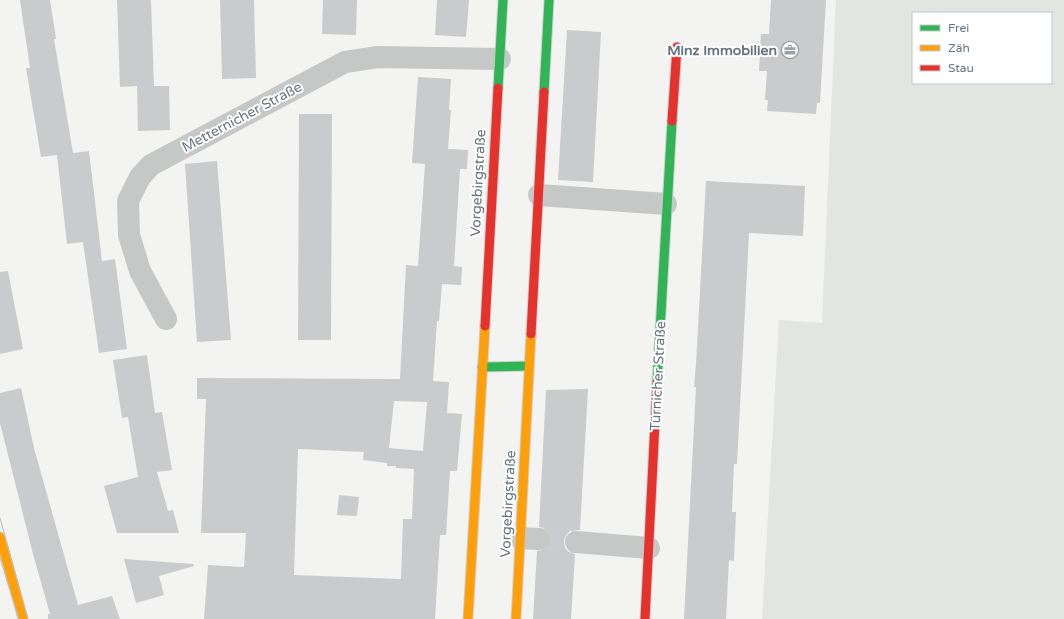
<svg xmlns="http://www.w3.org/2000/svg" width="1064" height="619" viewBox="0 0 1064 619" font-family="'Varela Round',sans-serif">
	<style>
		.green { fill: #e2e5e0; fill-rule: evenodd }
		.building { fill: #cacbcc; fill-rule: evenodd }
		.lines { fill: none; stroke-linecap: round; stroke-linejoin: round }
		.street-tunnel { stroke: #c9cdd0; stroke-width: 22; stroke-dasharray: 22 11; stroke-linecap: butt }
		.fast-casing { stroke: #cfd0d0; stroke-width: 11 }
		.slow-casing { stroke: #cfd0d0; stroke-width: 11 }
		.jam-casing { stroke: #cfd0d0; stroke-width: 11 }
		.street { stroke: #c6c8c8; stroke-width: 22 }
		.fast { stroke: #30b455; stroke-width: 9 }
		.slow { stroke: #ff9f0a; stroke-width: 9 }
		.jam { stroke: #e5322d; stroke-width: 9 }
		.tram { stroke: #bdbdbe; stroke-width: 1 }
		.labels { text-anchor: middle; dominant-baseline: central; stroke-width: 4; stroke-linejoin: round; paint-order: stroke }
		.poi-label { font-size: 14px; font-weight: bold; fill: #66757f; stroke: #fff; text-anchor: end }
		.street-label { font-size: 14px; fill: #66757f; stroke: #fff }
	</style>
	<rect width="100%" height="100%" fill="#f3f3f2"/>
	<path class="green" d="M836,0h228v619h-302l17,-299 43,3zM913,13h138v70h-138z"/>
	<path class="building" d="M20,0h30l6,39h-2l19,114 16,-2 13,110 13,-2 12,90 -28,4 -16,-111 -16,2 -10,-89 -16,2 -15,-89h4z
		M117,0h34l3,86h15l1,44 -32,1 -1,-45 -17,1z
		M220,0h34l2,78 -34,1z
		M323,0h34l-1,35 -34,-1z
		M437,0h32l-3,37 -31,-2z
		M771,0h55l-6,103h-3l-1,11 -49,-3 1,-11h-3l2,-29h-8l2,-37h8z
		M567,30l34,2 -8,150 -35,-2z
		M418,77l33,2 -2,31h2l-3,39 20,1 -1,19h-7l-6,97 8,1 -1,18 -19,-1 -3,37h-2l-4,60 16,1 -2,31 15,1 -5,57h-7l-4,64h-6l-5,84h-231l4,-54 36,2 2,-34h-45l5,-134h-9v-21l203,1 6,-114 12,1 7,-102 -13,-1zM394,401l33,1 -4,49 -34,-3zM298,449l66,3 -1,8 24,3v3h9v2l18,1 -2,50h-9l-2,60 -107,-4z
		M299,114h33l-1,226h-33z
		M217,161l14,179 -34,2 -12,-178z
		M706,181l99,5 -2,50 -54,-3 -12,231h-3l-2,48h4l-2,49 -5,-1 -3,59h-42l12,-232h-2l2,-23z
		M8,271l15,78 -23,5v-82z
		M147,355l8,58 7,-1 10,58 -15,2 11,39 5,-1 6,23h-62l-13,-47 34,-9 -10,-60 -6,1 -9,-58z
		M21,388l13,60 44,157 34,-9 8,23h-72v-5h2l-17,-60 -33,-131v-30z
		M588,389l-8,141 -10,1 -4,4 -2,6 1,7 4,4 6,2 -4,65h-38l4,-68 7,-1 4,-4 2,-6 -1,-7 -5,-5 -5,-1 7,-137z
		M339,495l20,2 -2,19 -20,-1z
		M124,559l69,5 1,2 -35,10 5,19 -28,8z"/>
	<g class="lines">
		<path class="street-tunnel" d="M538,539l38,3"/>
		<defs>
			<path id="fast" d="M498,88l5,-88
				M544,92l5,-92
				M482,367l47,-1
				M657,383l15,-262"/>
			<path id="slow" d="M0,537l23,82
				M468,619l17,-293
				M516,619l15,-285"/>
			<path id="jam" d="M672,121l5,-74
				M485,326l13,-238
				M531,334l13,-242
				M645,619l12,-236"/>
		</defs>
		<use href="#fast" class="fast-casing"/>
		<use href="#slow" class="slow-casing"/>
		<use href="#jam" class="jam-casing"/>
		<path class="street" d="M539,195l127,9
			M166,319l-26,-48 -11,-36 -1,-34 12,-24 11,-12 194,-103 33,-5 122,2
			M520,538l18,1
			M576,542l73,6"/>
		<use href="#fast" class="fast"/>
		<use href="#slow" class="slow"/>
		<use href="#jam" class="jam"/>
		<path class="tram" d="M0,518l28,101
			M0,558l19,61"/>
	</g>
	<defs>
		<symbol id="office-ring" viewBox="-11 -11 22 22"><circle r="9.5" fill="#fff" stroke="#97a1a7" stroke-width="1.5"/><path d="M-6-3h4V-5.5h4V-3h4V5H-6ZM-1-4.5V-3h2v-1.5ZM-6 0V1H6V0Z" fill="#97a1a7"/></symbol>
	</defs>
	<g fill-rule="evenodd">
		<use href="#office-ring" x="780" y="40" width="20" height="20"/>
	</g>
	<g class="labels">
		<g class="poi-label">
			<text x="777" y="50">Minz Immobilien</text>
		</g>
		<g class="street-label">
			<text transform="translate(242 117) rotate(-28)">Metternicher Straße</text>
			<text transform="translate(478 183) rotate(-87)">Vorgebirgstraße</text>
			<text transform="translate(658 376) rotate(-87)">Türnicher Straße</text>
			<text transform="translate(508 504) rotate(-87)">Vorgebirgstraße</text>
		</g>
	</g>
	<rect x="912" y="12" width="140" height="72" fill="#ffffff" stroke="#c2c8cc"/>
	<rect x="920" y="25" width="20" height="6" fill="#30b455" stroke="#c2c8cc"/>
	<text x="948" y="32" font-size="12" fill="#66757f">Frei</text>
	<rect x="920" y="45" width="20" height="6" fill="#ff9f0a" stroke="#c2c8cc"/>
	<text x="948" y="52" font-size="12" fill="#66757f">Zäh</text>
	<rect x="920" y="65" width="20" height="6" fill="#e5322d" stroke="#c2c8cc"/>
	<text x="948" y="72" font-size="12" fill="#66757f">Stau</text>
</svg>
